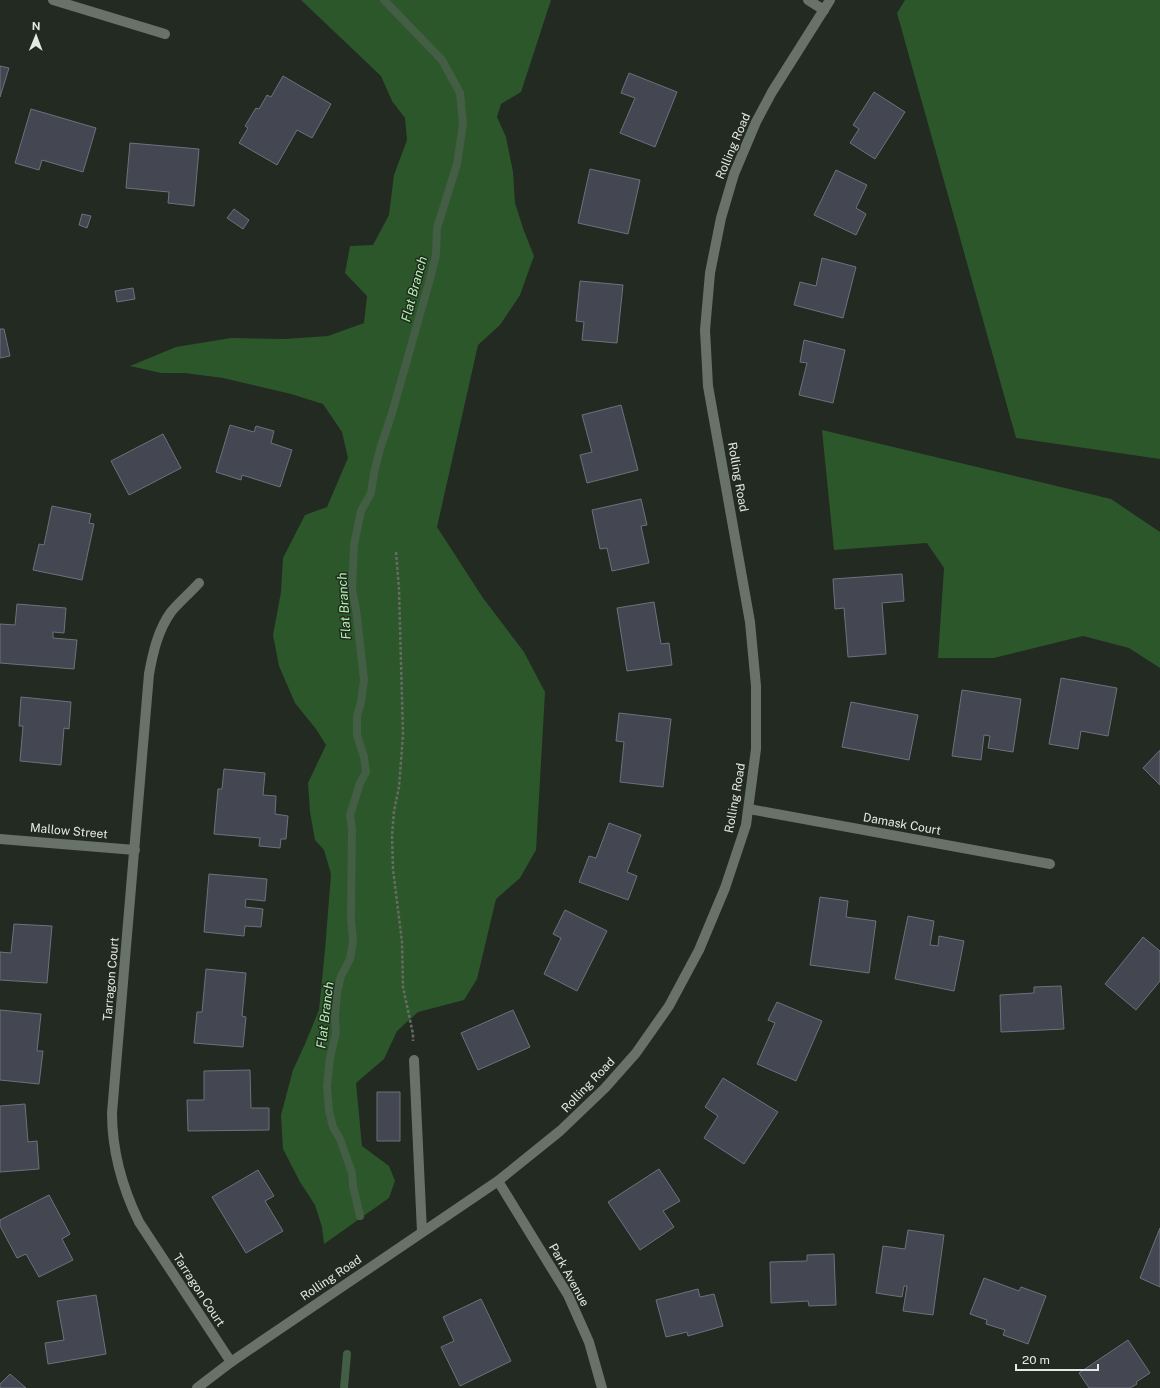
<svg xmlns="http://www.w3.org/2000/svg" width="1160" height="1388" viewBox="0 0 1160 1388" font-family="'Public Sans',sans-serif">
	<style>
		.green { fill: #2c572a }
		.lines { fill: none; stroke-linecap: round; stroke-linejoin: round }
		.stream { stroke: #445d45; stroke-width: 8 }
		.building { fill: #444751; stroke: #6d717c }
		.path { stroke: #656c64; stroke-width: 2.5; stroke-dasharray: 3 2; stroke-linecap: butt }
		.lane { stroke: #697269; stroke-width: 10 }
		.street { stroke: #697269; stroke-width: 10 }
		.secondary { stroke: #697269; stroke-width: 10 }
		.labels { text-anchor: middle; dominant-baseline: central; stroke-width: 3; stroke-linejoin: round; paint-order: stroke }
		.street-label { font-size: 12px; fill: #e4e9e3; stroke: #222a22 }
		.water-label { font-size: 13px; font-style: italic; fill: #b0f4ac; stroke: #222a22 }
	</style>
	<rect width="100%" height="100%" fill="#222a22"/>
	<path class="green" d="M301,0h250l-30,92 -20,12 -4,13 9,20 7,35 2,31 9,28 10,25 -14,39 -20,30 -22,20 -41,182 46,71 41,54 21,40 -9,158 -16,28 -24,21 -19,80 -13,21 -46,12 -21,19 -13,28 -28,24 6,63 27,20 6,15 -6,17 -65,46 -2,-17 -7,-22 -15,-23 -17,-33 -2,-34 12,-45 12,-26 14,-34 6,-60 6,-76 -7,-24 -9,-10 -5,-28 -2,-29 18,-38 -10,-16 -21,-26 -16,-37 -6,-31 8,-43 2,-34 22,-43 22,-8 21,-49 -6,-26 -19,-28 -32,-10 -68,-16 -38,-5h-24l-31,-7 46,-19 55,-9 54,1 43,-3 36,-13 3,-27 -22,-23 5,-27 23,-1 16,-30 5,-40 13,-35 -2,-22 -13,-17 -11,-25z
		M905,0h255v459l-144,-21 -119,-425z
		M822,430l289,69 49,33v136l-31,-20 -46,-12 -89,22h-56l6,-90 -17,-25 -93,7z"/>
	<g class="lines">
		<path class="stream" d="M360,1216l-7,-30 -1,-13 -12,-34 -7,-12 -4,-16 -2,-25 3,-28 6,-25 -1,-15 2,-25 4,-17 9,-17 3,-17 -2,-24 1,-89 -2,-14 10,-32 6,-11 -2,-15 -7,-22v-18l4,-15 3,-22 -8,-71 -4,-20 2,-44 7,-34 10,-18 3,-20 6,-24 12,-36 38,-134 6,-24 1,-27 20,-64 6,-40 -3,-31 -18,-33 -58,-60
			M344,1388l3,-34"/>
	</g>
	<path class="building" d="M0,66l9,2 -9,29z
		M629,73l48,19 -22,55 -35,-14 15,-35 -14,-5z
		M283,76l48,28 -19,34 -15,-8 -20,35 -38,-22 9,-15 -3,-2 11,-18 3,1 8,-14 4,2z
		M874,92l31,20 -30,47 -25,-16 9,-14 -6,-4z
		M31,109l65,19 -13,44 -41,-12 -3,10 -24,-7z
		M130,143l69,6 -5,57 -26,-3 1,-11 -43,-4z
		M590,169l50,11 -12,54 -50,-11z
		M836,170l31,15 -11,23 10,6 -10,21 -42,-20z
		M234,209l15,11 -6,9 -16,-11z
		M82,214l9,2 -4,12 -8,-3z
		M822,258l34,9 -13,51 -49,-13 6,-23 16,4z
		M580,281l43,4 -6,58 -35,-3 2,-18 -8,-1z
		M133,288l2,11 -18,3 -2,-11z
		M0,329h4l6,27 -10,2z
		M804,340l41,10 -12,53 -34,-8 8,-32 -7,-1z
		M621,405l17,65 -51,13 -7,-28 12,-3 -10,-37z
		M230,425l24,7 2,-6 18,5 -3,12 21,7 -12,37 -38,-12 -1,5 -25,-8z
		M163,434l18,34 -52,27 -18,-34z
		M641,499l6,26 -6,1 8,37 -37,8 -5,-23 -7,1 -8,-39z
		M52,506l39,8 -2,9 5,1 -12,56 -49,-10 6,-26 5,1z
		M902,574l2,27 -22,2 4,51 -38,3 -4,-49 -9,1 -2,-30z
		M654,602l7,42 8,-1 3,22 -45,6 -10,-63z
		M17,604l49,4 -2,25 -11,-1v6l24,2 -3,29 -74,-6v-39l15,1z
		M1061,678l56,10 -9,48 -27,-5 -3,18 -29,-5z
		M962,690l59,9 -8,53 -25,-4 2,-12 -6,-1 -3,25 -29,-4z
		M21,697l50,5 -2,27 -5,-1 -3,37 -41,-4 3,-35h-4z
		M851,702l67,13 -9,45 -67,-13z
		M619,713l52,6 -8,68 -43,-5 4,-40 -8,-1z
		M1160,750v35l-17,-17z
		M224,769l41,4 -2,22 13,1 -1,18 13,2 -2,23h-5l-1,9 -21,-2 1,-8 -46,-4 4,-45h4z
		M609,823l32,12 -14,37 10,4 -9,24 -49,-18 10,-26 7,2z
		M209,874l58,5 -2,22 -19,-2 -1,8 18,2 -2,18 -16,-1 -1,10 -40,-4z
		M820,897l28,4 -2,16 30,4 -7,52 -59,-8z
		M565,910l42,21 -30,60 -33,-17 17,-36 -8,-4z
		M908,916l26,5 -4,24 8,1 1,-10 25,5 -10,50 -59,-12z
		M14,924l38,2 -5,57 -47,-3v-28l11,1z
		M1143,937l17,14v30l-24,29 -31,-26z
		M206,969l40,4 -4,43 4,1 -3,30 -49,-4 3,-31h5z
		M1061,986l3,43 -63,3 -1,-37 34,-2v-6z
		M777,1002l45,19 -26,60 -39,-17 18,-41 -7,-3z
		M0,1010l41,4 -4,37h6l-4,33 -39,-4z
		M513,1010l17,37 -52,23 -17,-37z
		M250,1070l1,38h18v22l-81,1 -1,-31h17v-29z
		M723,1078l55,34 -34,52 -40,-26 14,-22 -13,-9z
		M377,1092h23v49h-23z
		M25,1104l3,38 9,-1 2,28 -39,3v-66z
		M659,1169l21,32 -17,10 11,16 -34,23 -32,-48z
		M258,1170l16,26 -9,5 18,30 -37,22 -34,-56z
		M49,1195l21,39 -8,5 11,21 -34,17 -13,-23 -9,4 -17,-32v-6z
		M1160,1228v59l-20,-9z
		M908,1230l36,5 -11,80 -30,-4 4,-25h-3l-2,11 -26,-4 7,-47 22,3z
		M834,1254l2,51 -27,1 -1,-5 -37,2 -1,-41 37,-1v-6z
		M984,1278l35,13 2,-4 25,9 -18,48 -25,-9 2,-5 -19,-6 1,-4 -17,-6z
		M698,1289l2,8 14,-3 9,32 -35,10 -1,-4 -21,5 -10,-37z
		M96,1295l10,59 -58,10 -3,-21 19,-3 -7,-39z
		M481,1299l30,62 -51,25 -19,-39 13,-6 -11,-24z
		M1128,1340l22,33 -14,9 1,2 -7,4h-41l-10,-15z
		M10,1374l16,14h-26v-4z"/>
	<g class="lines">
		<path class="path" d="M396,552l3,37 4,146 -4,52 -5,24 -2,25 1,33 9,73 1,45 10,47v7"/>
		<path class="lane" d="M414,1060l8,172"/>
		<path class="street" d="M53,0l112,34
			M808,0l16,10
			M199,583c-9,10 -20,19 -28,29 -13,18 -18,40 -22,62l-37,439c0,39 10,74 27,109l92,140
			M749,809l301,55
			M0,839l135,11"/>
		<path class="secondary" d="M498,1181l70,114 21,47 13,46
			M197,1388l34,-26 267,-181 62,-50 45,-43 31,-35 33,-47 30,-56 26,-62 21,-63 10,-76v-63l-6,-64 -42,-236 -3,-56 5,-57 11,-55 13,-44 22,-52 16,-30 58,-92"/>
	</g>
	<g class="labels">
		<g class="street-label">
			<text transform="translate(733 146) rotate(-67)">Rolling Road</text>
			<text transform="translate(738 477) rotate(80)">Rolling Road</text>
			<text transform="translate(735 798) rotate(-80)">Rolling Road</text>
			<text transform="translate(902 824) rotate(10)">Damask Court</text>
			<text transform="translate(69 831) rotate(5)">Mallow Street</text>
			<text transform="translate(111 979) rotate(-85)">Tarragon Court</text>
			<text transform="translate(588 1085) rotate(-46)">Rolling Road</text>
			<text transform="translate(569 1275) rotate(61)">Park Avenue</text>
			<text transform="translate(331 1278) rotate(-34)">Rolling Road</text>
			<text transform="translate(199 1290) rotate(57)">Tarragon Court</text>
		</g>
		<g class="water-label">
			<text transform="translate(414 289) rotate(-75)">Flat Branch</text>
			<text transform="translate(344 606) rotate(-94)">Flat Branch</text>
			<text transform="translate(325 1015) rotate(-83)">Flat Branch</text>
		</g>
	</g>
	<g transform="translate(36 36) rotate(1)" stroke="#222a22" stroke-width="3" paint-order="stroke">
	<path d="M0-3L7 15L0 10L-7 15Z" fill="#e4e9e3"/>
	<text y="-6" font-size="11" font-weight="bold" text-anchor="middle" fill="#e4e9e3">N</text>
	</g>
	<path d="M1016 1364v6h82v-6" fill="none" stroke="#e4e9e3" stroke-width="2"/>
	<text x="1022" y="1364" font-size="12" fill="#e4e9e3" stroke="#222a22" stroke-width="3" paint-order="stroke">20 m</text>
</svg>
